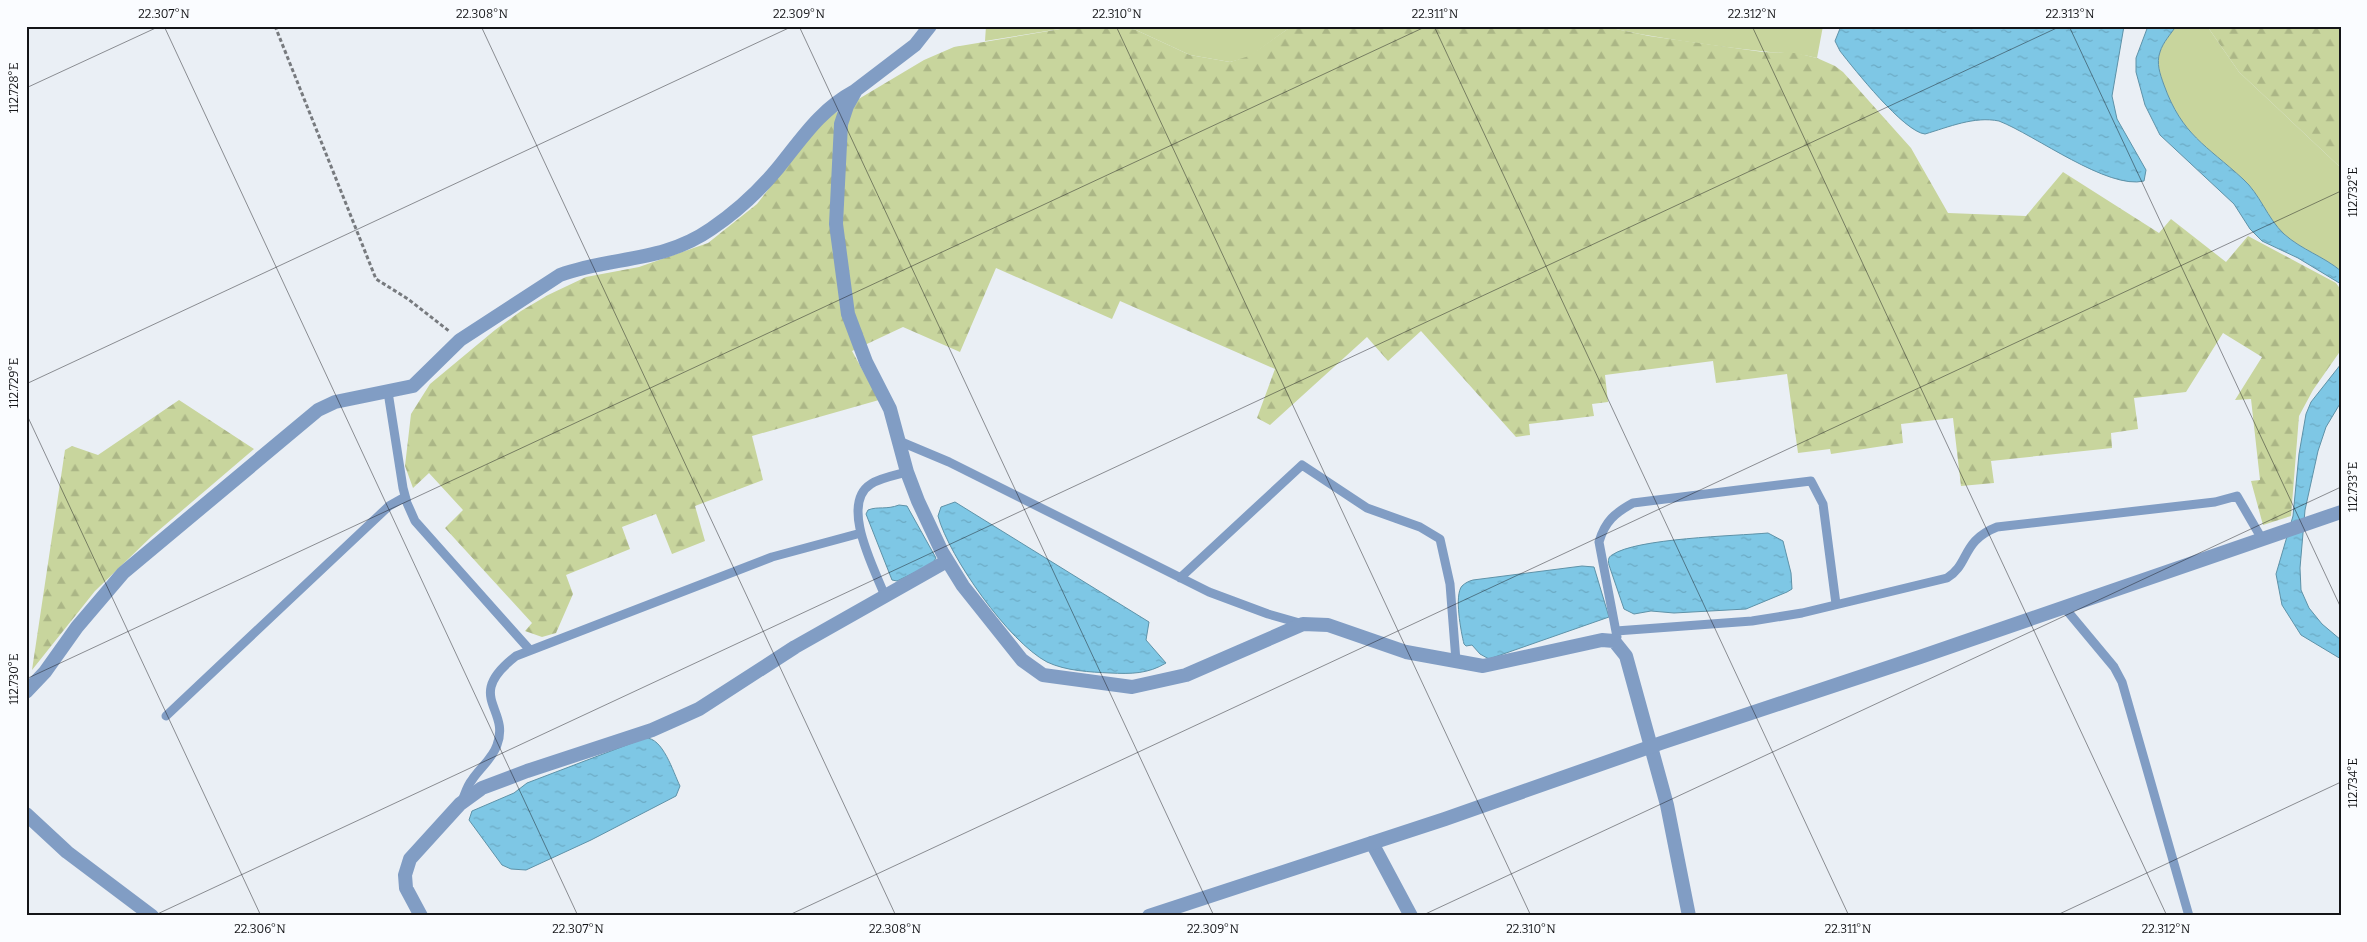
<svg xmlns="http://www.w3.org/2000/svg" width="2367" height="942" viewBox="0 0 2367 942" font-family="Bitter,serif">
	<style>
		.grass { fill: #c8d59d }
		.forest { fill: url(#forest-firs) }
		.water { fill: url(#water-ripples); stroke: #5e92a8 }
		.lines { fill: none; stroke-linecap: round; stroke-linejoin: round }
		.path { stroke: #777a7e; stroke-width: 3; stroke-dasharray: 4 2.5; stroke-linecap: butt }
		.service { stroke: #819dc4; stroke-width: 9 }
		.minor { stroke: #819dc4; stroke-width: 14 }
		.tertiary { stroke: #819dc4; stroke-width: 14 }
		.ticks { fill: none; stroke: #141518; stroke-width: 1; stroke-opacity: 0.45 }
		.neatline { fill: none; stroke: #141518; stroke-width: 2 }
		.ticks-label { font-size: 12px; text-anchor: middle; fill: #141518 }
	</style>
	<defs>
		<pattern id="forest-firs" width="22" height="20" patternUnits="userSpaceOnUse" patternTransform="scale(1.25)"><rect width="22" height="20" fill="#c8d59d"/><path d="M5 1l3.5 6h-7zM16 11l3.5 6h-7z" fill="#abb686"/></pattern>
		<pattern id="water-ripples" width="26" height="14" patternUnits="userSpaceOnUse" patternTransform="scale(1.25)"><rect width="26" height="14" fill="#7ec7e5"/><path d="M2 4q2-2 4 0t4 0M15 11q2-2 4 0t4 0" fill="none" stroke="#6caac4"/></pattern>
	</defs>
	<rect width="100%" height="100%" fill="#eaeff5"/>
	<path class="grass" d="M986,26h92l-93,15z
		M1114,26h178l-43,31 -19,5 -40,-7 -54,-25z
		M1602,26h221l-6,32c-19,-5 -38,-5 -57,-7 -53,-6 -106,-13 -158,-25z
		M2176,26h31l32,46 102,96v103c-18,-15 -39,-21 -57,-37 -17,-16 -24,-40 -41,-55 -37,-34 -61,-44 -79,-94 -4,-11 -8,-22 -4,-33 3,-10 11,-18 16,-26z"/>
	<path class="forest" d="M1078,26h36l22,4 54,25 40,7 19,-6 43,-30h310l47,10 114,16 33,1 21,5 18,8 8,6 68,76 37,65 78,3 37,-44 96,61 12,-14 55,43 22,-26 88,47 5,7v60l-28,40 -14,26 -8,100 -28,9 -12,-44 9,-1 -9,-81 -16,1 27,-43 -39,-24 -37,59 -52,6 4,31 -27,4 1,15 -121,13 3,22 -33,3 -8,-68 -52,6 2,19 -72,11 -1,-5 -32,4 -11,-79 -71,9 -3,-22 -108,14 3,27 -16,2 2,12 -65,8 1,11 -14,2 -95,-106 -33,30 -21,-24 -97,88 -13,-7 18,-49 -155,-68 -8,18 -116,-51 -36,84 -57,-25 -51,24 27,49 -127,36 11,44 -68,26 10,35 -33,13 -16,-40 -34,13 8,22 -64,26 7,19 -17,39 -14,4 -17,-6 7,-8 -87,-95 18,-18 -34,-37 -16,15 -8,-22 6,-52 19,-30 65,-54 26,-19 27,-16 38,-18 53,-10 69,-24 49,-39 63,-82 104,-62 30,-13z
		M2207,26h134v142l-102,-96z
		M179,400l75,49 -103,88 -56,54 -63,79 33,-220 7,-4 26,9z"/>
	<path class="water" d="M1841,26h283l-12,70 5,23 29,51 -2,11c-36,9 -109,-46 -145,-60 -25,-5 -50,6 -74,13 -21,-2 -71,-65 -85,-83l-5,-10z
		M2148,26h28c-5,8 -13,16 -16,26 -4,11 0,22 4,33 18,50 42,60 79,94 17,15 24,39 41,55 18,16 39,22 57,37v13l-43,-26 -36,-17 -12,-12 -16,-25 -74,-69 -15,-30 -9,-33v-14z
		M2341,364v38l-15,25 -8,24 -13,59 -5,58 1,22 8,18 13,16 19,16v19l-40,-24 -19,-30 -6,-31 17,-58 6,-62 7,-40 5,-12z
		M955,502l194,120 -3,18 20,23c-18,11 -35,11 -56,10 -20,-1 -44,-2 -63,-11 -38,-20 -98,-105 -109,-146l3,-9z
		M899,505l8,1 29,52 -4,6 -35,17 -5,-1 -26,-66 2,-4c10,-4 18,0 31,-5z
		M1768,533l15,8 8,32 1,16 -5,3 -41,17 -72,4 -23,-2 -17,3 -10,-5 -15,-44c-1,-4 -1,-8 3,-10 24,-17 123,-19 156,-22z
		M1582,566l12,1 15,50 -120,42 -9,-5 -8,-9 -6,1 -2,-2c-3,-12 -10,-49 -2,-58 3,-3 7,-5 11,-6z
		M645,738c18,-1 28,34 35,48l-4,10 -85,44 -65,30 -15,-1 -9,-4 -33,-45 3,-9 42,-18 13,-10z"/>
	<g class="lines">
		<path class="path" d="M275,26l101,253 32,20 41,32"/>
		<path class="service" d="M388,392l15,96 4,15 8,18 114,128
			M899,441l50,21 260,130 59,22 35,10
			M1180,578l122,-113 65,43 53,19 20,12 10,45 6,77
			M885,596c-10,-26 -46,-92 -14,-112 9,-6 25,-9 36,-12
			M2064,607l50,60 8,15 67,234
			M1616,631l136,-10 50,-8 145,-35c23,-14 14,-37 50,-51l218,-25 22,-6 25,43
			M1617,637l-18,-95c6,-21 16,-29 34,-39l178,-22 12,23 13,100
			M166,716l223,-210 16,-9
			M462,801c3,-7 5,-15 10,-21 7,-11 21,-22 25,-35 14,-37 -34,-48 19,-89l256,-99 89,-24"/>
		<path class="minor" d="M930,26l-15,19 -59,45 -9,16 -6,18 -5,100 12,90 18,48 24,47 17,63 11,29 24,51 21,34 59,74 21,15 89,12 54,-12 117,-51 25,1 78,27 77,14 119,-26 12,1 12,15 41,149 22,111
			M26,692l19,-20 32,-45 46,-54 195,-163 17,-8 78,-16 47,-46 100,-65c52,-19 102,-12 151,-46 25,-17 48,-38 67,-61 25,-31 42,-58 77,-77
			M26,814l41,38 85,64
			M1372,843l39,73
			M421,916l-15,-28 -1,-13 5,-16 50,-55 22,-16 45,-17 125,-41 27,-12 20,-9 96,-62 152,-86"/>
		<path class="tertiary" d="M1149,916l296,-97 216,-76 259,-86 421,-145"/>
	</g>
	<path class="ticks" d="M164,26l414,890M481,26l415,890M799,26l415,890M1116,26l415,890M1434,26l415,890M1752,26l415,890M2069,26l272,582M26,88l134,-62M26,384l767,-358M26,413l235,503M26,679l1401,-653M153,916l1908,-890M787,916l1554,-725M1421,916l920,-429M2055,916l286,-134"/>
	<rect width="2367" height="942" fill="none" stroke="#fafcff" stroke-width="55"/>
	<rect x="28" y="28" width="2312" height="886" class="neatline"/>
	<g class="ticks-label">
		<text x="164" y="18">22.307°N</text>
		<text x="482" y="18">22.308°N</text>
		<text x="799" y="18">22.309°N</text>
		<text x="1117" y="18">22.310°N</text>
		<text x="1435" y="18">22.311°N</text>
		<text x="1752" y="18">22.312°N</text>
		<text x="2070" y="18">22.313°N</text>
		<text transform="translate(14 88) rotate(-90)" y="4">112.728°E</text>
		<text transform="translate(2353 192) rotate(-90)" y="4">112.732°E</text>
		<text transform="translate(14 383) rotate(-90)" y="4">112.729°E</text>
		<text transform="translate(2353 487) rotate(-90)" y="4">112.733°E</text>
		<text transform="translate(14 679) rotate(-90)" y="4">112.730°E</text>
		<text transform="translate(2353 783) rotate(-90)" y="4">112.734°E</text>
		<text x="260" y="933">22.306°N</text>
		<text x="578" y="933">22.307°N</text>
		<text x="895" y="933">22.308°N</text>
		<text x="1213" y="933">22.309°N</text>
		<text x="1531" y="933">22.310°N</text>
		<text x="1848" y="933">22.311°N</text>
		<text x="2166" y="933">22.312°N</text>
	</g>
</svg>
